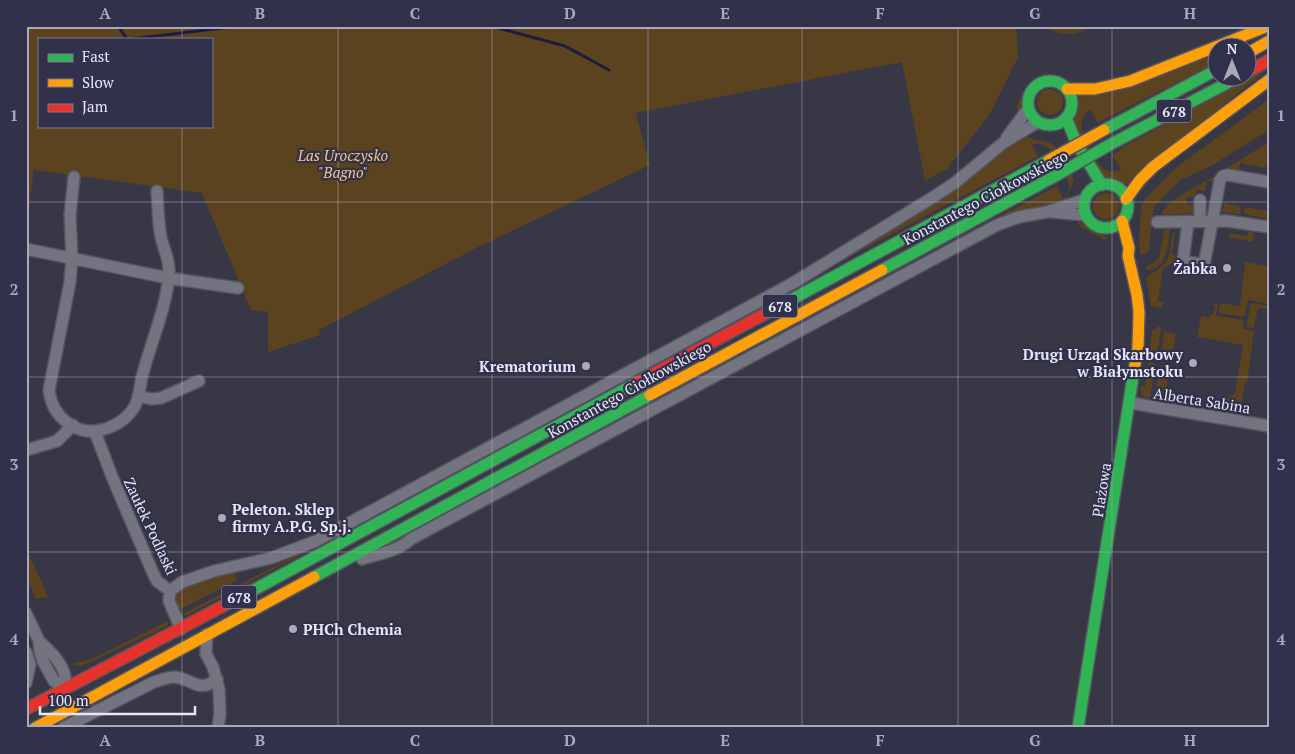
<svg xmlns="http://www.w3.org/2000/svg" width="1295" height="754" viewBox="0 0 1295 754" font-family="'PT Serif',serif">
	<style>
		.green { fill: #5b431f; fill-rule: evenodd }
		.lines { fill: none; stroke-linecap: round; stroke-linejoin: round }
		.stream { stroke: #1e1d41; stroke-width: 3 }
		.street-casing { stroke: #545461; stroke-width: 14 }
		.fast-casing { stroke: #545461; stroke-width: 14 }
		.slow-casing { stroke: #545461; stroke-width: 14 }
		.jam-casing { stroke: #545461; stroke-width: 14 }
		.street { stroke: #747481; stroke-width: 11 }
		.fast { stroke: #30b455; stroke-width: 11 }
		.slow { stroke: #ff9f0a; stroke-width: 11 }
		.jam { stroke: #e5322d; stroke-width: 11 }
		.fast-bridge-casing { stroke: #545461; stroke-width: 14; stroke-linecap: butt }
		.slow-bridge-casing { stroke: #545461; stroke-width: 14; stroke-linecap: butt }
		.fast-bridge { stroke: #30b455; stroke-width: 11 }
		.slow-bridge { stroke: #ff9f0a; stroke-width: 11 }
		.grid { fill: none; stroke: #a9a9ba; stroke-width: 1; stroke-opacity: 0.55 }
		.poi-dot { fill: #a9a9ba; stroke: #31314c; stroke-width: 2 }
		.labels { text-anchor: middle; dominant-baseline: central; stroke-width: 4.5; stroke-linejoin: round; paint-order: stroke }
		.shield { fill: #31314c; stroke: #b0b0c4; stroke-width: 1 }
		.shield-label { font-size: 14px; font-weight: bold; fill: #e6e7f8 }
		.park-label { font-size: 15px; font-style: italic; fill: #f5c581; stroke: #31314c }
		.street-label { font-size: 15px; fill: #e6e7f8; stroke: #31314c }
		.poi-label { font-size: 15px; font-weight: bold; fill: #e6e7f8; stroke: #31314c; text-anchor: end }
		.neatline { fill: none; stroke: #a9a9ba; stroke-width: 2 }
		.grid-label { font-size: 16px; text-anchor: middle; font-weight: bold; fill: #a9a9ba }
	</style>
	<rect width="100%" height="100%" fill="#373746"/>
	<path class="green" d="M26,26h990l2,31 -28,57 -43,55 -22,12 -23,-119 -266,51 14,52 -172,82 -159,83 1,5 -52,17v-40l-17,-2 -49,-117 -168,-23 -8,57zM39,39h172v87h-172z
		M1041,26h50c-18,13 -31,8 -50,0z
		M1217,53v9l-120,61 -6,-14c-18,12 -6,28 1,42 3,5 6,13 11,17 5,4 12,4 18,2l-9,-15 8,-4 -1,-2 150,-81 -145,118 -19,-9 -31,-54 3,-25z
		M1048,73c-5,4 -11,5 -15,9 -10,8 -9,20 -13,31l-4,-6c8,-17 13,-29 32,-34z
		M1037 102a13 13 0 1 1 26 0a13 13 0 1 1-26 0Z
		M1269,99v31l-58,36 -31,14 -25,26 -2,6 -4,38 -3,4h-6l-1,-16 2,-31 5,-9 27,-28z
		M1025,135c9,7 22,4 30,11l19,34 -8,20 -49,12 -28,10 68,-36 6,13c5,-3 7,-9 6,-16 -6,-14 -19,-46 -37,-38l6,11 -210,112 111,-68 63,-49z
		M1269,142v22l-3,-1 -1,5 -25,-5 -1,8 -11,-1 -14,11h-7l-2,10 -8,-1 -2,8 -7,-2 -2,8 8,1v8l-23,1v3c-4,-1 -8,-1 -9,-5 12,-17 31,-23 48,-33 19,-12 39,-25 59,-37z
		M1093 206a13 13 0 1 1 26 0a13 13 0 1 1-26 0Z
		M1224,203l17,4 -1,7 -18,-2z
		M1245,207l24,4v8l-25,-5z
		M1078,220l14,10 17,8 -6,2 -2,-2 -22,-12z
		M1170,227c-2,15 -2,44 -23,43l-3,-3 8,-3 7,-6 5,-28z
		M1175,232l-3,22 7,2 -2,9 -6,-1 -8,5 -5,32 6,1 -4,6 -9,-2 -5,-28c4,-4 9,-6 14,-10 11,-8 11,-21 12,-34z
		M1248,232l6,1 -1,9 -25,-5 2,-4 17,3z
		M1245,262l24,4v38l-21,-4 -4,17 -25,-4 1,-10 20,3z
		M1213,303l5,1 -2,11 28,5 -1,9 11,2 -7,52h-2l-4,21 6,1 -3,9 -17,-3 -2,-11 10,-7 8,-48 -46,-8 4,-21 8,1 1,-2h3l2,-9 -3,-1z
		M1251,303l18,3v3l-11,-1 -4,20 -8,-1z
		M1159,326l2,3 -4,23 -4,3 -4,-1 3,-23z
		M1164,332l12,2 -4,23 -11,-3z
		M1149,362l5,1 1,3 -5,32 -6,-1 -3,-3v-8l4,1z
		M1160,365l10,1 -5,31 -10,-1z
		M26,548l22,49 -12,2 -10,-25z
		M312,549l-126,67 -4,-2 107,-55z
		M234,571l3,9 -58,30c-4,-6 -5,-12 -1,-19l18,-8z
		M168,621v5l-82,38 -5,2 -10,-2 21,-5z"/>
	<g class="lines">
		<path class="stream" d="M118,26l9,13
			M491,26l74,20 44,24
			M131,39l108,-13"/>
		<defs>
			<path id="street" d="M1007,137l21,-28
				M74,177l-4,38 2,43 -2,24 -21,108c2,18 11,30 27,38 21,9 48,-3 59,-22 5,-10 5,-23 8,-33 9,-34 25,-69 26,-103 0,-11 -6,-23 -8,-33 -3,-15 -3,-31 -4,-46
				M1052,212l33,3
				M1200,221v-21
				M1157,222l70,-1 42,6
				M1188,222l-5,39 21,4 16,-85 3,-4 5,-1 41,7
				M26,249l142,29 70,10
				M138,396l13,3 10,-1 38,-17
				M1130,403l139,23
				M95,432l18,47 40,94 4,8 13,10
				M30,449l27,-8 16,-16
				M362,559c17,-5 36,-8 49,-20l586,-314 22,-8 28,-5 37,-12
				M170,591l12,-9 32,-11 57,-13 45,-17 477,-258 142,-87 21,-14 47,-39 35,-21
				M170,591l-1,10 12,28
				M26,613l13,28 1,11 4,11 10,18 10,8
				M207,634l-1,20 7,13 6,22 1,24 -2,15
				M39,641c10,9 24,22 26,36 0,4 -1,8 -1,12
				M26,652l4,12 -4,19
				M63,728l91,-46c7,-2 13,-5 21,-5 18,2 24,17 42,2"/>
			<path id="fast" d="M1028 103a22 22 0 1 1 44 0a22 22 0 1 1-44 0Z
				M1066,118l11,26 25,41
				M1104,130l114,-61
				M1111,144l126,-66
				M1084 206a22 22 0 1 1 44 0a22 22 0 1 1-44 0Z
				M882,270l175,-95
				M774,309l275,-149
				M314,577l336,-182
				M250,592l386,-209
				M1078,728l56,-358"/>
			<path id="slow" d="M1248,53l21,-12
				M1067,89h28l35,-8 138,-55
				M1126,199l14,-19 13,-13 116,-87
				M1122,221l7,27 -1,8 9,39 2,17 -1,36 -4,22
				M650,395l232,-125
				M35,728l279,-151"/>
			<path id="jam" d="M1248,72l21,-12
				M636,383l138,-74
				M26,709l224,-117"/>
		</defs>
		<use href="#street" class="street-casing"/>
		<use href="#fast" class="fast-casing"/>
		<use href="#slow" class="slow-casing"/>
		<use href="#jam" class="jam-casing"/>
		<use href="#street" class="street"/>
		<use href="#fast" class="fast"/>
		<use href="#slow" class="slow"/>
		<use href="#jam" class="jam"/>
		<defs>
			<path id="fast-bridge" d="M1057,175l54,-31"/>
			<path id="slow-bridge" d="M1049,160l55,-30"/>
		</defs>
		<use href="#fast-bridge" class="fast-bridge-casing"/>
		<use href="#slow-bridge" class="slow-bridge-casing"/>
		<use href="#fast-bridge" class="fast-bridge"/>
		<use href="#slow-bridge" class="slow-bridge"/>
	</g>
	<path class="grid" d="M182,26v13M338,26v702M492,26v702M648,26v702M802,26v702M958,26v702M1112,26v702M182,126v602M26,202h1243M26,377h1243M26,552h1243"/>
	<g class="poi-dot">
		<circle cx="1227" cy="268" r="5"/>
		<circle cx="1193" cy="363" r="5"/>
		<circle cx="586" cy="366" r="5"/>
		<circle cx="222" cy="518" r="5"/>
		<circle cx="293" cy="629" r="5"/>
	</g>
	<g class="labels">
		<g class="shield">
			<rect x="1156.5" y="99.5" width="35" height="23" rx="4"/>
			<rect x="762.5" y="294.5" width="35" height="23" rx="4"/>
			<rect x="221.5" y="585.5" width="35" height="23" rx="4"/>
		</g>
		<g class="shield-label">
			<text x="1174" y="111">678</text>
			<text x="780" y="306">678</text>
			<text x="239" y="597">678</text>
		</g>
		<g class="park-label">
			<text x="343" y="155">Las Uroczysko<tspan x="343" dy="17">"Bagno"</tspan></text>
		</g>
		<g class="street-label">
			<text transform="translate(985 197) rotate(-28)">Konstantego Ciołkowskiego</text>
			<text transform="translate(629 389) rotate(-29)">Konstantego Ciołkowskiego</text>
			<text transform="translate(1202 400) rotate(9)">Alberta Sabina</text>
			<text transform="translate(1101 490) rotate(-81)">Plażowa</text>
			<text transform="translate(151 526) rotate(65)">Zaułek Podlaski</text>
		</g>
		<g class="poi-label">
			<text x="1217" y="268">Żabka</text>
			<text x="1183" y="354">Drugi Urząd Skarbowy<tspan x="1183" dy="17">w Białymstoku</tspan></text>
			<text x="576" y="366">Krematorium</text>
			<text x="232" y="509" text-anchor="start">Peleton. Sklep<tspan x="232" dy="17">firmy A.P.G. Sp.j.</tspan></text>
			<text x="303" y="629" text-anchor="start">PHCh Chemia</text>
		</g>
	</g>
	<rect width="1295" height="754" fill="none" stroke="#31314c" stroke-width="55"/>
	<rect x="38" y="38" width="175" height="90" fill="#31314c" stroke="#797a91"/>
	<rect x="48" y="54" width="25" height="8" fill="#30b455" stroke="#797a91"/>
	<text x="82" y="62" font-size="15" fill="#e6e7f8">Fast</text>
	<rect x="48" y="79" width="25" height="8" fill="#ff9f0a" stroke="#797a91"/>
	<text x="82" y="88" font-size="15" fill="#e6e7f8">Slow</text>
	<rect x="48" y="104" width="25" height="8" fill="#e5322d" stroke="#797a91"/>
	<text x="82" y="112" font-size="15" fill="#e6e7f8">Jam</text>
	<g transform="translate(1232 62)"><circle r="24" fill="#31314c" stroke="#797a91"/>
	<path d="M0-4L9 19L0 12L-9 19Z" fill="#a9a9ba"/>
	<text y="-8" font-size="14" font-weight="bold" text-anchor="middle" fill="#e6e7f8">N</text>
	</g>
	<path d="M40 706v8h155v-8" fill="none" stroke="#e6e7f8" stroke-width="2.5"/>
	<text x="48" y="706" font-size="15" fill="#e6e7f8" stroke="#31314c" stroke-width="4" paint-order="stroke">100 m</text>
	<rect x="28" y="28" width="1240" height="698" class="neatline"/>
	<g class="grid-label">
		<text x="105" y="19">A</text>
		<text x="260" y="19">B</text>
		<text x="415" y="19">C</text>
		<text x="570" y="19">D</text>
		<text x="725" y="19">E</text>
		<text x="880" y="19">F</text>
		<text x="1035" y="19">G</text>
		<text x="1190" y="19">H</text>
		<text x="14" y="121">1</text>
		<text x="1281" y="121">1</text>
		<text x="14" y="295">2</text>
		<text x="1281" y="295">2</text>
		<text x="14" y="470">3</text>
		<text x="1281" y="470">3</text>
		<text x="14" y="645">4</text>
		<text x="1281" y="645">4</text>
		<text x="105" y="746">A</text>
		<text x="260" y="746">B</text>
		<text x="415" y="746">C</text>
		<text x="570" y="746">D</text>
		<text x="725" y="746">E</text>
		<text x="880" y="746">F</text>
		<text x="1035" y="746">G</text>
		<text x="1190" y="746">H</text>
	</g>
</svg>
